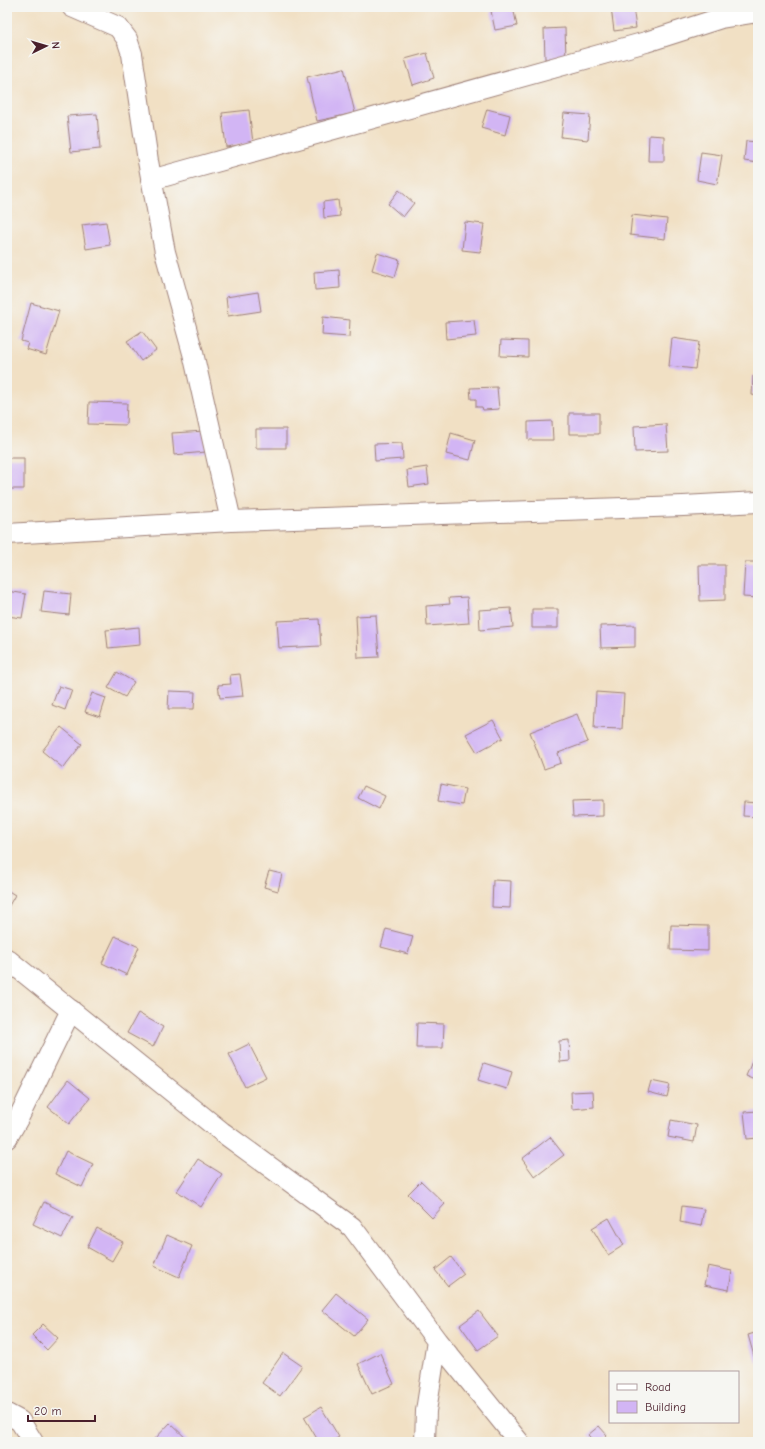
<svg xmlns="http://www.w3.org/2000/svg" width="765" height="1449" viewBox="0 0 765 1449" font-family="'Comic Neue',sans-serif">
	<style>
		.building { fill: #d2b5f4 }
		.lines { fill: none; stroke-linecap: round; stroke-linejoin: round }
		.minor-casing { stroke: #9e8078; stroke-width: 22 }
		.minor { stroke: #fff; stroke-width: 20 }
	</style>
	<rect width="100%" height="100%" fill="#f6f6f2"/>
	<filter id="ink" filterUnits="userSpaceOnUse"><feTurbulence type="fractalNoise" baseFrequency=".025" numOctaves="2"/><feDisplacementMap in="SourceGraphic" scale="8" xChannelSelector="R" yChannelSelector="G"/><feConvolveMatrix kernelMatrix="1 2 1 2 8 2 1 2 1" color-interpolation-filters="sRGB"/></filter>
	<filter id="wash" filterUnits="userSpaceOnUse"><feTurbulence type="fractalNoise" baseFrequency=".012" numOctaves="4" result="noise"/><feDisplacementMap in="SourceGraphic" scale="16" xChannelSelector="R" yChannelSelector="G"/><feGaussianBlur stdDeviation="0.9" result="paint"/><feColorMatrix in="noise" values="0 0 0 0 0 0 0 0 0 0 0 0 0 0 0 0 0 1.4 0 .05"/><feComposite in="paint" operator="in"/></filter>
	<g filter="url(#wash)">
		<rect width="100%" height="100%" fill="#f1e0c4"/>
		<g id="blocks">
			<path class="building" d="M513,7l4,19 -22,4 -4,-19z
				M611,7h22l3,21 -22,3z
				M565,28l1,31h-21l-1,-30z
				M427,53l7,25 -21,7 -8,-26z
				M344,68l11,45 -38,8 -10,-44z
				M487,109l23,6 -5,20 -24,-7z
				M249,110l4,33 -27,4 -4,-34z
				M564,113l26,2 -2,25 -27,-3z
				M97,114l3,35 -29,3 -4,-36z
				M649,135l15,1v25h-16z
				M746,141l12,1v21l-14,-2z
				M701,152l21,3 -5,29 -20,-4z
				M399,190l15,13 -11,14 -15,-13z
				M338,200l2,16 -16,2 -1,-16z
				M632,215l35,4 -2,20 -35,-4z
				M106,222l4,23 -24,4 -4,-24z
				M465,222l19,2 -4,28 -18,-2z
				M377,253l23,7 -5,17 -23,-7z
				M339,270l1,18 -25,2 -1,-18z
				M258,292l3,19 -33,5 -2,-19z
				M31,303l28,8 -13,44 -20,-6 2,-6 -7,-2z
				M323,317l27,3 -1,17 -27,-2z
				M474,320l2,16 -30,3 -1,-17z
				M142,331l14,19 -15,11 -14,-20z
				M672,338l27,4 -4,27 -26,-3z
				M501,340l27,1v16l-28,-1z
				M753,376l5,1v19l-6,-1z
				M497,387l2,22 -16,1 -1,-3h-6v-8h-5l-1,-11z
				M89,402l38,1 -1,22 -38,-1z
				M569,413h30v21h-30z
				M552,421l1,19h-25v-18z
				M666,424l2,27 -33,1 -1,-26z
				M256,429h30v19h-30z
				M205,431l1,21 -32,3 -2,-22z
				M451,433l24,7 -5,20 -24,-6z
				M402,443l1,16 -28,2 -1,-17z
				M7,458h17v31h-17z
				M427,467l2,17 -20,3 -2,-17z
				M745,562h13v36l-15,-1z
				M699,565h26v35l-25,1z
				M7,591l19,3 -4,24 -15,-2z
				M44,591l27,3 -2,21 -28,-3z
				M467,597l2,26 -42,3 -1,-20 24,-2 -1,-6z
				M511,608l2,19 -33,3 -1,-20z
				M532,609h26v19h-26z
				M376,615l3,42 -21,1 -2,-42z
				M319,619l2,27 -42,2 -2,-27z
				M635,625v22l-34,1 -1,-22z
				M139,627l1,18 -32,3 -2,-18z
				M117,672l17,10 -9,15 -17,-9z
				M240,674l3,22 -23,2 -2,-13 13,-1 -1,-9z
				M59,686l13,4 -7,20 -13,-5z
				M169,691l26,1 -1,17h-26z
				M596,692l28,2 -2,35 -28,-1z
				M92,693l14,5 -6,19 -15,-5z
				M577,714l11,28 -30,11 3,10 -17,6 -14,-37z
				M493,720l10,18 -26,14 -11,-18z
				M61,727l21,17 -19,24 -21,-17z
				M441,784l24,5 -3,16 -24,-4z
				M364,786l21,10 -6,13 -21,-11z
				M603,800v16l-30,1 -1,-16z
				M744,802l14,1v14l-15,-1z
				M269,871l13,3 -4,17 -14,-4z
				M493,880l18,1 -1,27 -18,-1z
				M7,890l8,5 -8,14z
				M671,925l37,1v25l-38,-1z
				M386,929l27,7 -5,18 -27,-7z
				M115,936l24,11 -12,28 -25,-12z
				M138,1013l25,14 -10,20 -26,-14z
				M417,1023l27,1 -1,24h-27z
				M569,1040l1,21 -10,1 -1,-21z
				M249,1044l17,33 -21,10 -16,-33z
				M758,1047v34l-12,-5z
				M484,1063l28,9 -5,17 -29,-9z
				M68,1080l22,18 -21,26 -21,-17z
				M651,1081l19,4 -3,12 -19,-5z
				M593,1091l1,16 -22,2 -1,-17z
				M758,1111v27l-11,1 -3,-27z
				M671,1120l26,5 -3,17 -26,-5z
				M550,1137l14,18 -29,22 -13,-18z
				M66,1151l27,13 -11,23 -27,-13z
				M198,1159l24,15 -21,33 -24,-16z
				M421,1181l24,23 -13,14 -24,-24z
				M44,1202l29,15 -11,21 -29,-14z
				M682,1206l22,3 -3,17 -21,-4z
				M609,1218l15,27 -16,10 -16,-27z
				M97,1228l26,14 -11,19 -25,-14z
				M167,1235l25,11 -13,31 -25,-11z
				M451,1257l13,17 -16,12 -13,-16z
				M708,1266l24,5 -3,19 -25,-5z
				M336,1293l32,26 -14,17 -32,-26z
				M479,1311l19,25 -20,14 -18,-25z
				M43,1324l15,14 -11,12 -15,-15z
				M758,1332v30l-2,1 -8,-28z
				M283,1353l19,13 -22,30 -18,-13z
				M380,1353l14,31 -22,10 -14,-30z
				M321,1407l18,30 -8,5h-12l-15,-25z
				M170,1423l19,18 -1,1h-32l-2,-2z
				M599,1426l8,9 -7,7h-5l-7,-7z"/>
		</g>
	</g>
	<g filter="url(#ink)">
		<use href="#blocks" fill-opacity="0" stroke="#9e8078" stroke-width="1"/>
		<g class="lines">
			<defs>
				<path id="minor" d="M72,7l46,20 9,12 5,15 16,107 17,91 28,101 38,168
					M151,180l495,-138 75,-24 37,-6
					M7,534l224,-13 452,-15 75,-4
					M7,959l215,173 130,95 85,114 82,101
					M7,1138l12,-21 52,-107
					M7,1414l13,7 13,21
					M425,1442l1,-31 11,-70"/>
			</defs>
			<use href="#minor" class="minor-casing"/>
			<use href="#minor" class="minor"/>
		</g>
	</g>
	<rect width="765" height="1449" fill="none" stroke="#f6f6f2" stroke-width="24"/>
	<rect x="609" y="1371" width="130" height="52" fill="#f6f6f2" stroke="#b1a0a2"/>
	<rect x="617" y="1384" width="20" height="6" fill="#ffffff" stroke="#b1a0a2"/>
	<text x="645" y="1391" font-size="12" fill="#4a1f2b">Road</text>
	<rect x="617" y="1401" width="20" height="12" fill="#d2b5f4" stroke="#b1a0a2"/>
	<text x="645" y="1411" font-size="12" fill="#4a1f2b">Building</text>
	<g transform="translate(46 46) rotate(85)" stroke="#f6f6f2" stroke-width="3" paint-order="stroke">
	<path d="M0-3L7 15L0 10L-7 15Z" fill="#4a1f2b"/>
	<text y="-6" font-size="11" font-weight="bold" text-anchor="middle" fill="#4a1f2b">N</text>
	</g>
	<path d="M28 1415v6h67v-6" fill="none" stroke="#4a1f2b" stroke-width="2"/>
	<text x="34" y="1415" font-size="12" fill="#4a1f2b" stroke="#f6f6f2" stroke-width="3" paint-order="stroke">20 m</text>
</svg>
